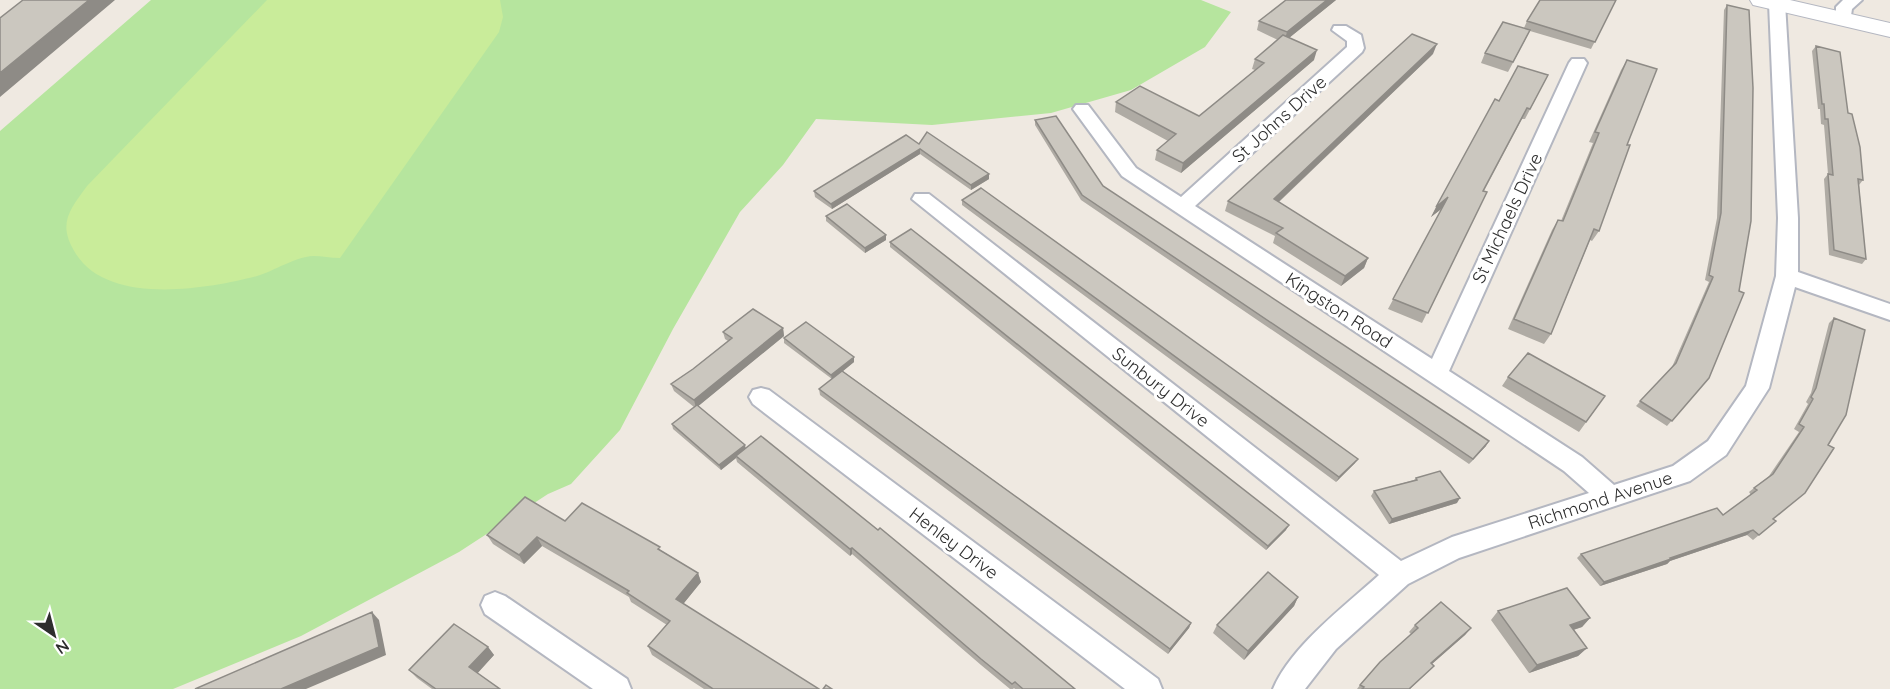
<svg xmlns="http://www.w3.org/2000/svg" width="1890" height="689" viewBox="0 0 1890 689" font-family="Quicksand,sans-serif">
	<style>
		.green { fill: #b6e59e }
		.pitch { fill: #c9ec9a }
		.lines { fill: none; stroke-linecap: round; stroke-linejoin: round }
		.street-casing { stroke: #b4b7c1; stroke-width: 4 }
		.secondary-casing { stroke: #b4b7c1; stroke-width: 2 }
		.street { fill: #fff; fill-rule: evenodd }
		.secondary { fill: #fff; fill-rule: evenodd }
		.wall { fill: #afaba4 }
		.shaded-wall { fill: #8e8b86 }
		.building { fill: #cbc7bf; stroke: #8e8b86; stroke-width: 1.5 }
		.labels { text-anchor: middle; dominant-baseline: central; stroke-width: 6; stroke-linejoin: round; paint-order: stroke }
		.street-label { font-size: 18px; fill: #2e2e2e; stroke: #fff }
	</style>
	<rect width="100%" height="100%" fill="#efe9e1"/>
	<path class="green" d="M151,0h1050l30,12 -26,35 -74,43 -80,23 -119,12 -116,-6 -33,46 -43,47 -67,117 -53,101 -49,54 -23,10 -89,58 -158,84 -128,53h-173v-558z"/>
	<path class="pitch" d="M267,0h233l3,17 -4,15 -159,226c-9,0 -18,-2 -27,-2 -18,1 -39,15 -56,20 -50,13 -148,30 -181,-22 -19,-30 -7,-43 11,-68z"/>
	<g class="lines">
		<defs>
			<path id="street" d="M1771,0h12l2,3 13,215v54l92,32v16l-95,-33 -26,101 -43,67 -36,26 -231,77 -51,26 -72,65 -31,40h-32c18,-43 72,-83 106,-114l-467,-376 3,-5h14l472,367 51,-24 137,-44 -25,-22 -442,-295 -49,-67 3,-4h12l48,63 45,29 166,-150v-6l-15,-11 2,-4h12l15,9 3,13 -2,4 -167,154 237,153 137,-296 3,-4h12l3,4 -138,308 133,86 32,28 59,-19 35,-25 38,-55 30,-110 2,-58 -9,-215z
				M1843,0h19l-10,9 -2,13 -6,2 -8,-5v-12z
				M761,388l8,2 389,289 4,10h-37l-372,-285 -4,-7 4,-7z
				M495,592l10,4 122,83 4,10h-38l-108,-75 -4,-9 4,-9z"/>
			<path id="secondary" d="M1750,0h40l100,23v14l-137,-32z"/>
		</defs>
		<use href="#street" class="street-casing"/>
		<use href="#secondary" class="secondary-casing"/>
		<use href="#street" class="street"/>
		<use href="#secondary" class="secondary"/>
	</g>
	<path class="wall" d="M1286,0h50l-47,38 25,22 -133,113 -26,-13 2,-10 11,-9 -53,-29 1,-10 83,14 56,-46 -3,-1 3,-10 23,-19 -21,-10 2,-9z
		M1616,0l-25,49 -61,-18 -22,41 -27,-9 4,-10 39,-25 3,-7z
		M1727,5l22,5 -40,368 -42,48 -31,-20 36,-39 37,-85 -4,-2 12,-62 7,-208z
		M1816,46l32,67 15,67 -4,5 7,74 -4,5 -33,-9 -5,-76 4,-5 -4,-49 -3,-1 -1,-15h-2l-6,-58z
		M1433,54l-154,148 89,56 -4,10 -23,18 -68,-43 2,-7 -50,-25 3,-10z
		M1627,60v85l-28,86 -7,10 -2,-1 -39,94 -7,10 -36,-15 44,-99 6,-10 3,1 32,-78 -4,-1 32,-72z
		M1548,75l-23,44h-3l-38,72 3,1 -65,131 -34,-14 54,-101 -11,9 68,-116z
		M1035,120l68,66 383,260 -17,18 -388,-264 -46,-75z
		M919,144l70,35 -18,11 -51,-36 -88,55 -17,-12 -1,-6z
		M962,200l393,263 -19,19 -374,-277z
		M826,216l60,19v5l-21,13 -39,-32z
		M890,242l396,288 -20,20 -376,-303z
		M1834,318l31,12 -92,189 3,2 -23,19 -6,-5 -77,26 -3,3 -67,22 -23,-28 4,-4 142,-39 28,-20 -2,-3 20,-16 30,-44 -5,-3 14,-25 -2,-2 5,-9 18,-70z
		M783,328l1,8 -86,70 48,42 329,241h-60l-1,-1 -1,1h-3l-29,-24 -129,-111 -2,2 -113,-94 -1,-4 -15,12 -48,-41 -1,-5 22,-17 -20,-16 -3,-7 22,-15 35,-28 -3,-2 -2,-7z
		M784,338l70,19v5l-11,9 348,252 -2,5 -21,26 -348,-259 -1,-6 13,-10 -48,-36z
		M1508,377l97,19 -26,36 -77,-46z
		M1416,478l41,25 -68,21 -18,-28 3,-5 40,-11z
		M565,521l97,30 36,22 3,9 -18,22 136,85h-115l-52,-34 -4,-9 19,-21 -36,-23 -2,-5 -87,-51 -18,18 -31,-20 -6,-9z
		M1298,597l-4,9 -50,54 -31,-27 4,-8z
		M1498,611l92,7 -8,9 -9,3 14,18 -9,8 -49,17 -38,-53z
		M1415,625l56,3 -6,7 -33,29 2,2 -6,6 -18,17h-53l3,-4 51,-51 -2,-2z
		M488,647l6,8 -17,18 23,16h-68l-15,-11 -8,-8z"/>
	<path class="shaded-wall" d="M89,0h26l-115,97v-24z
		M1327,0h9l-52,42 3,-10z
		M1437,44l-4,10 -162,155 3,-10z
		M1317,50l-3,10 -133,113 2,-10z
		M920,149v5l-88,55 -1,-5z
		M989,174v5l-18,11v-5z
		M1448,197l-4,10 -13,10 5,-10z
		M886,235v5l-21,13v-5z
		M1368,258l-4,10 -23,18 4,-10z
		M783,328l1,8 -88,72 -2,-8z
		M854,357v5l-22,18 -1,-5z
		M1489,441l-3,5 -17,18 4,-5z
		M745,445l1,5 -10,6v2l-15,12 -2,-5z
		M1358,459l-3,4 -19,19 3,-5z
		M1460,498l-3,5 -68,21 3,-5z
		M1289,525l-3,5 -20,20 2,-4z
		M1753,530l-6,5 -77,26 -3,3 -67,22 4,-4 66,-24z
		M537,537l5,9 -18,18 -5,-9z
		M852,548v6l-2,2v-7z
		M698,573l3,9 -21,26 -4,-9z
		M1298,597l-4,9 -50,54 4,-9z
		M372,612l7,8 7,35 -80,34h-25z
		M1590,618l-8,9 -21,7 9,-9z
		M1191,623l-2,5 -21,26 2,-5z
		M1471,628l-6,7 -40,35 6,-7z
		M488,647l6,8 -18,20 -7,-8z
		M1587,648l-9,8 -49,17 8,-8z"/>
	<path class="building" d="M23,0h66l-89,73v-55z
		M1286,0h41l-40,32 -28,-11z
		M1540,0h76l-21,42 -68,-21z
		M1727,5l22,5 4,78 -2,133 -12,70 5,2 -35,85 -37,43 -32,-20 36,-38 37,-86 -4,-2 12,-62z
		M1503,22l27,8 -17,32 -28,-9z
		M1412,34l25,10 -163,155 94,59 -23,18 -69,-43 7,-5 -55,-27z
		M1283,35l34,15 -134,113 -26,-13 19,-16 -60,-32 24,-16 59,30 65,-53 -9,-4z
		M1816,46l24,6 8,61 4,1 8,33 3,33 -5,-1 8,80 -32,-9 -6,-76 5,1 -5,-56h-3l-1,-15h-2z
		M1627,60l30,9 -30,76h3l-31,86 -5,-2 -43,105 -37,-15 44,-99 5,1 36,-88 -4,-1z
		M1518,66l30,9 -18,34 -3,-1 -44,83 4,1 -59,121 -35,-14 55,-102 -12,10 59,-108 4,2z
		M1056,116l47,70 386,255 -16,18 -391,-264 -47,-75z
		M927,132l62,42 -18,11 -51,-36 -89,55 -17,-13 92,-56 13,9z
		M981,188l377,271 -19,18 -377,-277z
		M847,204l39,31 -21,13 -39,-32z
		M911,229l378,296 -21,21 -378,-304z
		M753,309l30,19 -89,72 -23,-16 22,-15 39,-31 -9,-6z
		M1834,318l31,12 -19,85 -18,30 6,3 -29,45 -32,26 3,2 -17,14 -6,-5 -83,28 1,1 -67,23 -23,-28 136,-46 6,7 34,-25 -3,-2 19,-14 31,-47 -5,-3 14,-25 -2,-2 5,-9z
		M806,322l48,35 -23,18 -47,-37z
		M1528,353l77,43 -19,26 -78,-45z
		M842,371l349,252 -21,26 -351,-260z
		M697,405l48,40 -26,20 -47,-41z
		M761,436l117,94 2,-2 195,161h-52l-8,-7 -3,2 -31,-25 -129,-111 -2,1 -114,-93z
		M1440,471l20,27 -68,21 -18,-28 43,-11 -1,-2z
		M525,497l40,24 17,-18 78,44 -2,2 40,24 -22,26 143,90h-106l-65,-43 22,-25 -43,-28 2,-2 -92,-54 -18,18 -32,-20z
		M1268,572l30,25 -50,54 -31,-26z
		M1567,588l23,30 -20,7 17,23 -50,17 -39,-54z
		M1441,602l30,26 -40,35 3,3 -25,23h-47l2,-2 -4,-2 20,-23 38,-34 -3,-3z
		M372,612l7,35 -98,42h-86z
		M454,624l34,23 -19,20 31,22h-64l-27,-19z
		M826,685l6,4h-9z"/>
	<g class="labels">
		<g class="street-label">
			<text transform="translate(1279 119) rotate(-42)">St Johns Drive</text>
			<text transform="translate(1507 218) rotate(-65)">St Michaels Drive</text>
			<text transform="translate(1339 310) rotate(33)">Kingston Road</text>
			<text transform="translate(1161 387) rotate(38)">Sunbury Drive</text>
			<text transform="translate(1600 500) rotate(-18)">Richmond Avenue</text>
			<text transform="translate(954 543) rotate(37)">Henley Drive</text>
		</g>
	</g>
	<g transform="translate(54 635) rotate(145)" stroke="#ffffff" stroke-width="4.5" paint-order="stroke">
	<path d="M0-4.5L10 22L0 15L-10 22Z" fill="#2e2e2e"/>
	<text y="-9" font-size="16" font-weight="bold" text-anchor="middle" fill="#2e2e2e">N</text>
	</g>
</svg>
